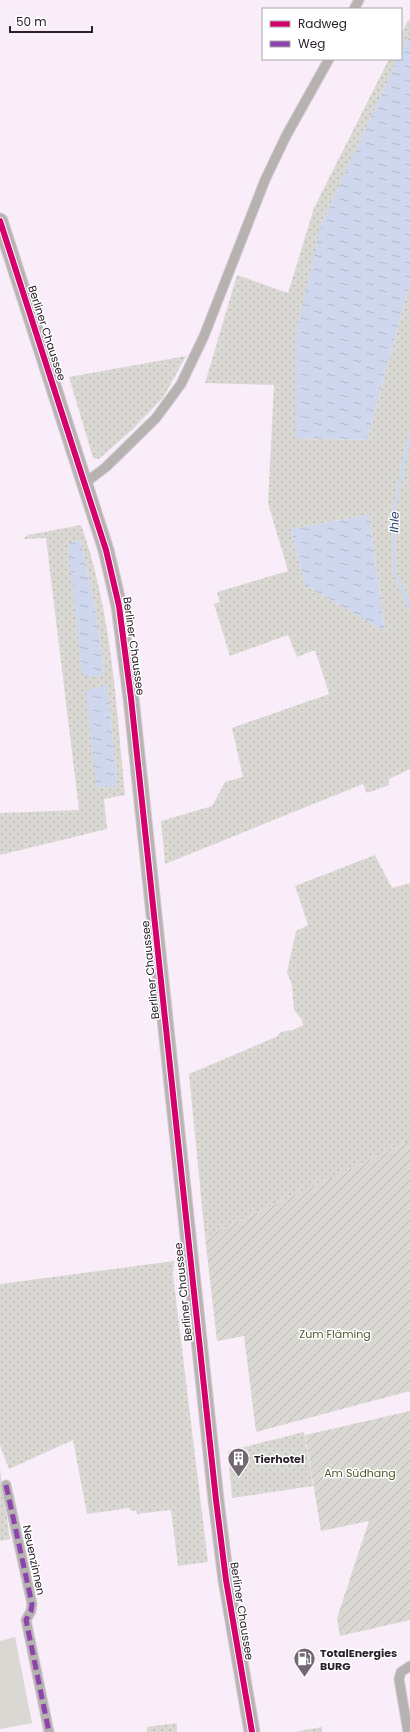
<svg xmlns="http://www.w3.org/2000/svg" width="410" height="1732" viewBox="0 0 410 1732" font-family="Poppins,sans-serif">
	<style>
		.grass { fill: url(#grass-dots); fill-rule: evenodd }
		.garden { fill: url(#garden-furrows) }
		.pitch { fill: #d9d8d3 }
		.water { fill: url(#water-ripples) }
		.lines { fill: none; stroke-linecap: round; stroke-linejoin: round }
		.stream { stroke: #ced7ee; stroke-width: 3.5 }
		.minor-casing { stroke: #d3c9d3; stroke-width: 11 }
		.primary-casing { stroke: #d3c9d3; stroke-width: 17 }
		.minor { stroke: #b6b2b0; stroke-width: 9 }
		.primary { stroke: #bab3b4; stroke-width: 15 }
		.quiet { stroke: #8e44ad; stroke-width: 5; stroke-dasharray: 10 5; stroke-linecap: butt }
		.cycleway-casing { stroke: #fff; stroke-width: 8 }
		.cycleway { stroke: #d6006c; stroke-width: 6 }
		.labels { text-anchor: middle; dominant-baseline: central; stroke-width: 3; stroke-linejoin: round; paint-order: stroke }
		.street-label { font-size: 11px; fill: #2a202a; stroke: #fff }
		.park-label { font-size: 11px; fill: #4c5c2c; stroke: #fff }
		.poi-label { font-size: 11px; font-weight: bold; fill: #2a202a; stroke: #fff; text-anchor: start }
		.water-label { font-size: 12px; font-style: italic; fill: #2c446c; stroke: #fff }
	</style>
	<defs>
		<pattern id="grass-dots" width="8" height="8" patternUnits="userSpaceOnUse"><rect width="8" height="8" fill="#d9d8d3"/><path d="M2 2h.1M6 6h.1" fill="none" stroke="#bab9b5" stroke-width="1.8" stroke-linecap="round"/></pattern>
		<pattern id="garden-furrows" width="10" height="10" patternUnits="userSpaceOnUse"><rect width="10" height="10" fill="#d9d8d3"/><path d="M-1 1l2-2M0 10L10 0M9 11l2-2" fill="none" stroke="#bab9b5"/></pattern>
		<pattern id="water-ripples" width="26" height="14" patternUnits="userSpaceOnUse"><rect width="26" height="14" fill="#ced7ee"/><path d="M2 4q2-2 4 0t4 0M15 11q2-2 4 0t4 0" fill="none" stroke="#b1b8cc"/></pattern>
	</defs>
	<rect width="100%" height="100%" fill="#f9edf9"/>
	<path class="grass" d="M408,20l2,1v15h-1l-8,17v-19z
		M389,59h9l-77,166 -26,213 72,2 43,-158v487l-21,10v6l-22,8 -4,-9 -198,80 -4,-43 51,-15 13,-24 18,-5 -11,-49 97,-34 -14,-44 -18,7 -9,-22 -58,21 -16,-52 6,-2 -3,-10 71,-21 -20,-68 6,-118 -69,-2 32,-108 51,18 26,-85zM369,515l16,116 -80,-46 -14,-56z
		M186,356l-23,42 -31,32 -33,29 -6,-1 -24,-81z
		M81,525c31,87 35,179 44,270l-21,4 3,30 -107,26v-42l79,-3 -33,-272 -23,1 5,-4zM78,540l3,2 14,66 9,64 -4,4 -6,1zM106,685l3,14 8,87z
		M375,855l17,33 18,-5v258l-205,96 -16,-163 87,-37 5,-5 9,-2 1,1 12,-6 -1,-5 -8,-10 -2,-25 -5,-13 9,-41 12,-6 -13,-39z
		M174,1261l-1,14 35,287 -30,4 -7,-56 -34,4 -1,-4 -5,1 -1,-3 -43,6 -14,-74 -64,29 -9,-24v-161z
		M304,1432l9,54 -81,12 -4,-47z
		M0,1470l10,69 -10,2z
		M177,1723v9h-30v-5z
		M322,1727v5h-28z"/>
	<path class="garden" d="M410,1141v250l-154,41 -12,-96 -27,5 -12,-104z
		M410,1411v209l-70,16 -3,-18 32,-97 -48,10 -16,-96z"/>
	<path class="pitch" d="M15,1637l17,86 -32,6v-88z"/>
	<path class="water" d="M409,36h1v246l-43,158 -72,-2 1,-105 25,-108 77,-166h3v-6z
		M369,515l16,116 -80,-46 -14,-56z
		M78,540l3,2 14,66 9,64c-4,6 -13,6 -20,4l-2,-4 -14,-126 2,-3z
		M106,685l3,14 8,87 -21,1 -10,-96z"/>
	<g class="lines">
		<path class="stream" d="M410,434l-17,81 2,59 15,34"/>
		<defs>
			<path id="minor" d="M354,9l5,-9
				M85,483l21,-16 50,-49 25,-34 23,-48 61,-156 21,-44 43,-77
				M6,1485l26,119 -1,7 -5,9 23,112
				M408,1732l-9,-53 2,-7 9,-6"/>
			<path id="primary" d="M0,221l106,329 13,56 12,92 85,802 10,80 26,152"/>
		</defs>
		<use href="#minor" class="minor-casing"/>
		<use href="#primary" class="primary-casing"/>
		<use href="#minor" class="minor"/>
		<use href="#primary" class="primary"/>
		<path class="quiet" d="M6,1485l26,119 -1,7 -5,9 23,112"/>
		<defs>
			<path id="cycleway" d="M0,221l106,329 13,56 12,92 85,802 10,80 26,152"/>
		</defs>
		<use href="#cycleway" class="cycleway-casing"/>
		<use href="#cycleway" class="cycleway"/>
	</g>
	<defs>
		<symbol id="building-pin" viewBox="-11 -11 22 30"><path d="M0 17L-7.5 6A9.5 9.5 0 1 1 7.5 6Z" fill="#726872" stroke="#fff"/><path d="M-4-6H4V6H1V3H-1V6H-4ZM-2.5-4.3h1.7v1.8h-1.7ZM.8-4.3h1.7v1.8H.8ZM-2.5-1h1.7V.8h-1.7ZM.8-1h1.7V.8H.8Z" fill="#fff"/></symbol>
		<symbol id="fuel-pin" viewBox="-11 -11 22 30"><path d="M0 17L-7.5 6A9.5 9.5 0 1 1 7.5 6Z" fill="#726872" stroke="#fff"/><path d="M-5.5-6h7V0h2V4h1.3V-2.5L3-4.5l.8-.8L6-3V5H2.5V1h-1V6h-7ZM-4.2-4.7v3.2H.2V-4.7Z" fill="#fff"/></symbol>
	</defs>
	<g fill-rule="evenodd">
		<use href="#building-pin" x="226" y="1446" width="25" height="34"/>
		<use href="#fuel-pin" x="292" y="1646" width="25" height="34"/>
	</g>
	<g class="labels">
		<g class="street-label">
			<text transform="translate(47 333) rotate(72)">Berliner Chaussee</text>
			<text transform="translate(134 646) rotate(82)">Berliner Chaussee</text>
			<text transform="translate(150 970) rotate(-96)">Berliner Chaussee</text>
			<text transform="translate(183 1292) rotate(-96)">Berliner Chaussee</text>
			<text transform="translate(34 1560) rotate(78)">Neuenzinnen</text>
			<text transform="translate(242 1611) rotate(81)">Berliner Chaussee</text>
		</g>
		<g class="park-label">
			<text x="335" y="1334">Zum Fläming</text>
			<text x="360" y="1473">Am Südhang</text>
		</g>
		<g class="poi-label">
			<text x="254" y="1459">Tierhotel</text>
			<text x="320" y="1653">TotalEnergies<tspan x="320" dy="13">BURG</tspan></text>
		</g>
		<g class="water-label">
			<text transform="translate(394 522) rotate(-88)">Ihle</text>
		</g>
	</g>
	<rect x="262" y="8" width="140" height="52" fill="#ffffff" stroke="#aaa6aa"/>
	<rect x="270" y="21" width="20" height="6" fill="#d6006c" stroke="#aaa6aa"/>
	<text x="298" y="28" font-size="12" fill="#2a202a">Radweg</text>
	<rect x="270" y="41" width="20" height="6" fill="#8e44ad" stroke="#aaa6aa"/>
	<text x="298" y="48" font-size="12" fill="#2a202a">Weg</text>
	<path d="M10 26v6h82v-6" fill="none" stroke="#2a202a" stroke-width="2"/>
	<text x="16" y="26" font-size="12" fill="#2a202a" stroke="#ffffff" stroke-width="3" paint-order="stroke">50 m</text>
</svg>
